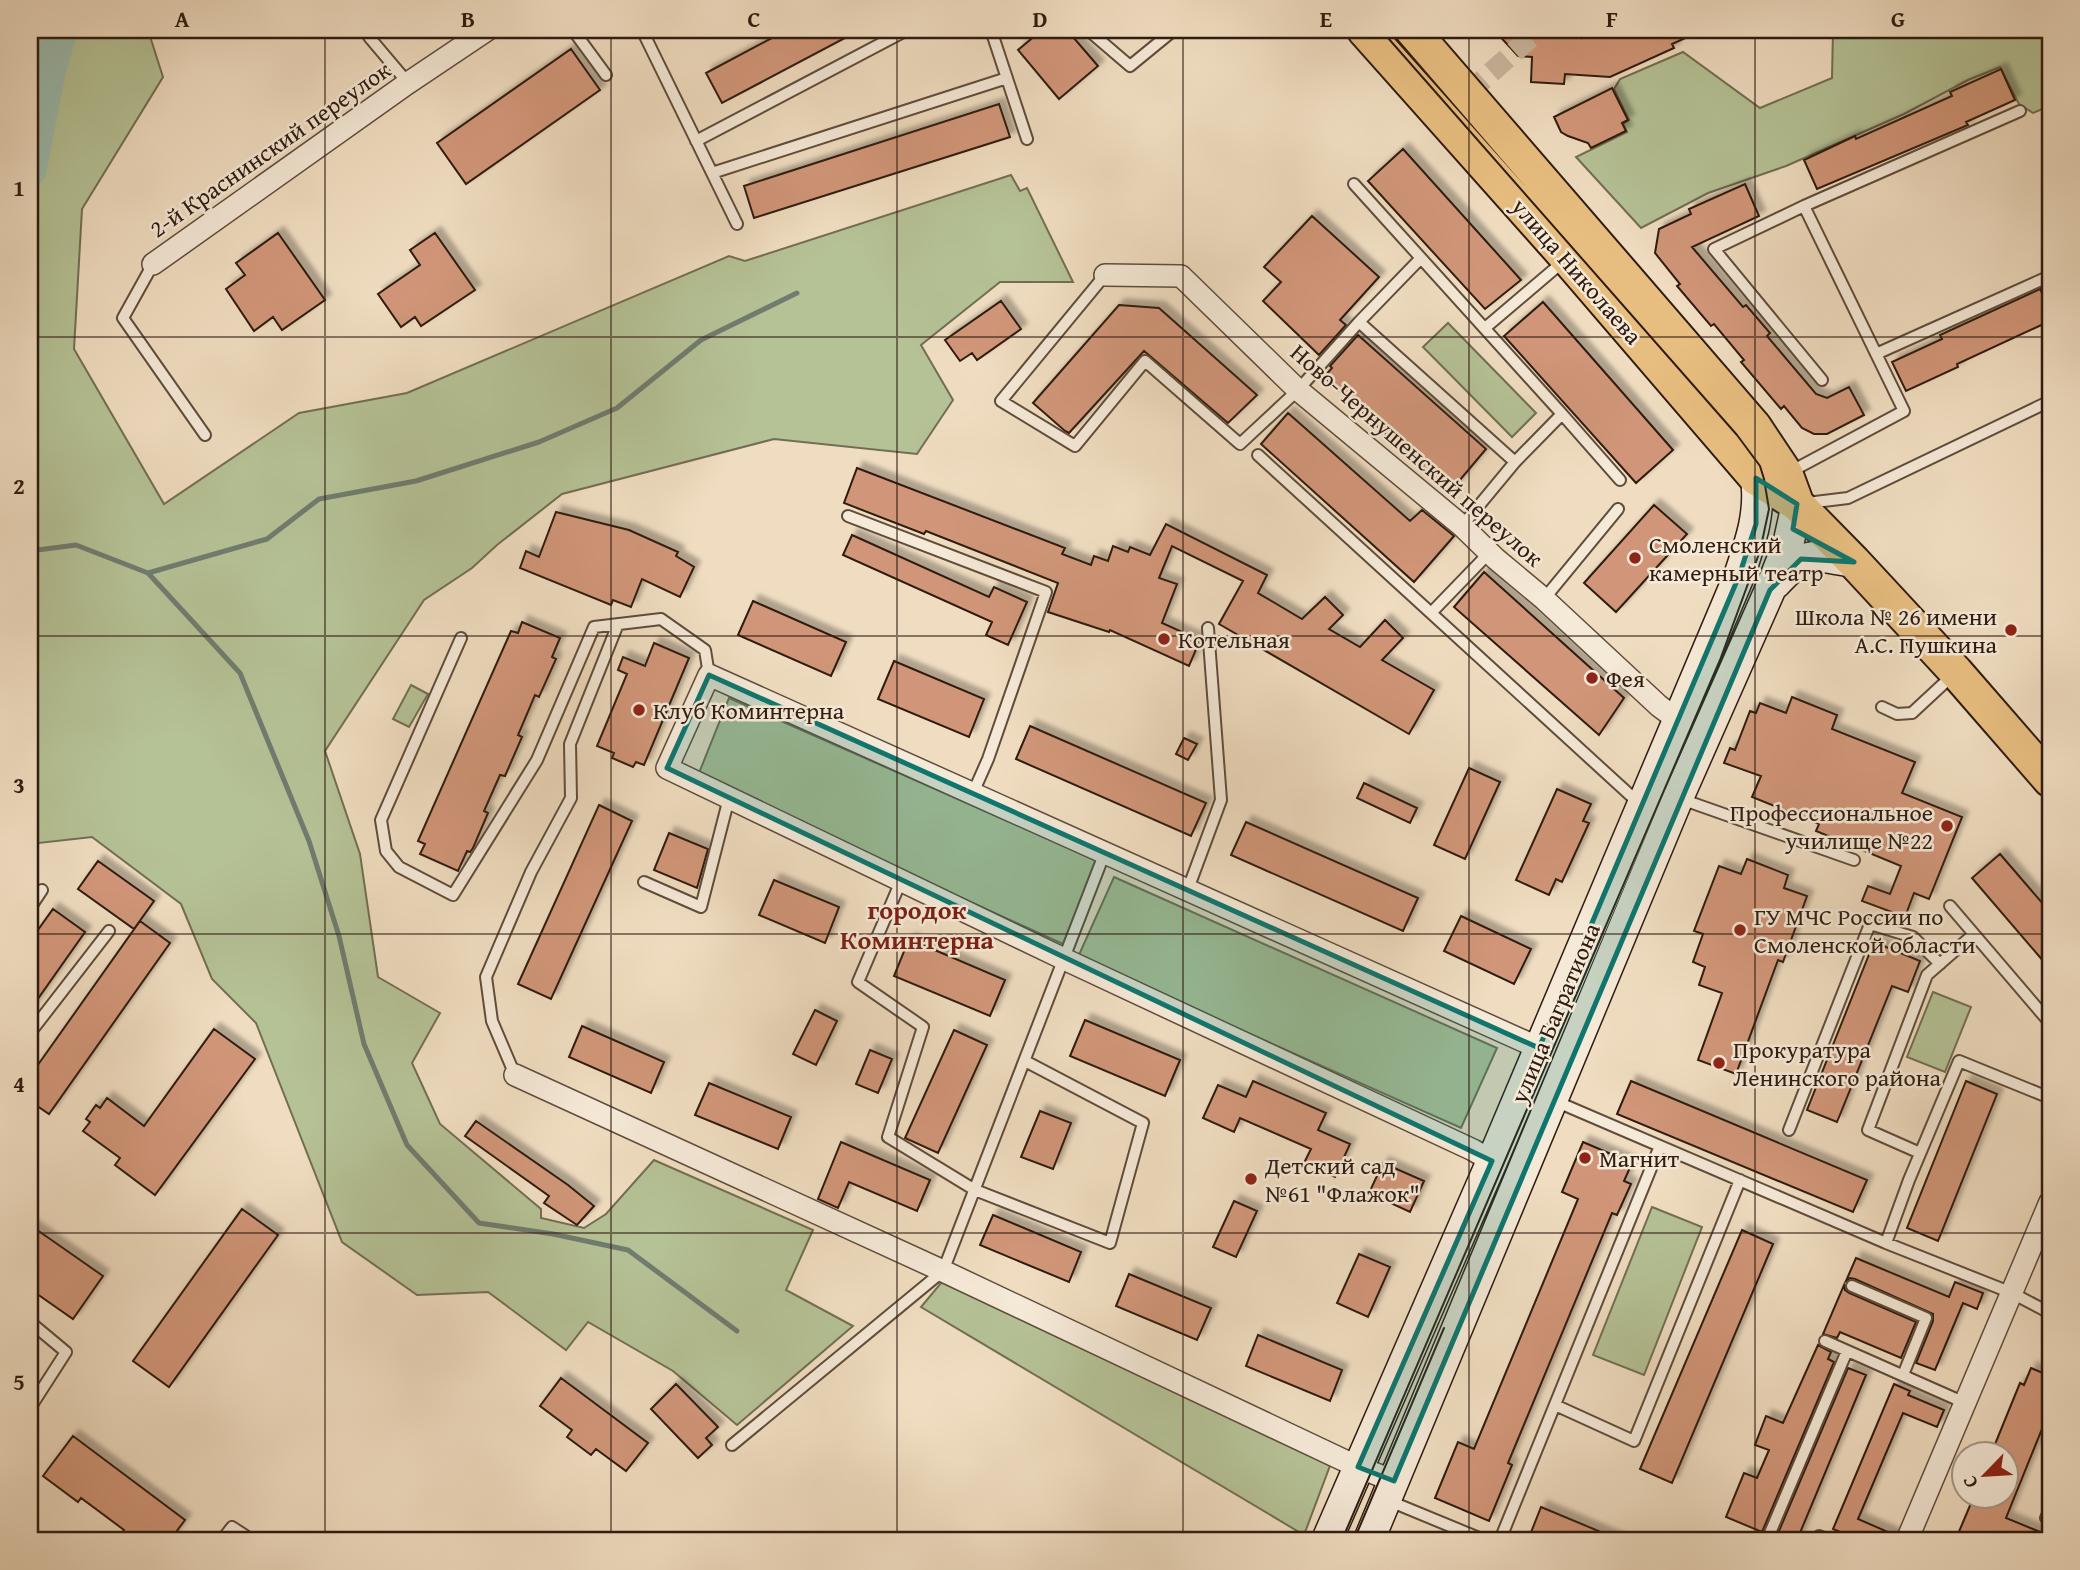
<svg xmlns="http://www.w3.org/2000/svg" width="2080" height="1570" viewBox="0 0 2080 1570" font-family="'Gentium Book Plus',serif">
	<style>
		.green { fill: #b5c296; stroke: #726e53; stroke-width: 2 }
		.lines { fill: none; stroke-linecap: round; stroke-linejoin: round }
		.stream { stroke: #707c6f; stroke-width: 5 }
		.river { stroke: #9bbcae; stroke-width: 33 }
		.building { fill: #d19679; stroke: #2f1b10; stroke-width: 2; filter: url(#shadow) }
		.minor-tunnel { stroke: #c9b69e; stroke-width: 21; stroke-dasharray: 21 10; stroke-linecap: butt }
		.service-casing { stroke: #5f4c3c; stroke-width: 14 }
		.minor-casing { stroke: #5f4c3c; stroke-width: 24 }
		.secondary-casing { stroke: #2f1b10; stroke-width: 33 }
		.primary-casing { stroke: #2f1b10; stroke-width: 37 }
		.service { stroke: #f5e9d7; stroke-width: 10 }
		.minor { stroke: #f5e9d7; stroke-width: 21 }
		.secondary { stroke: #f5e9d7; stroke-width: 30 }
		.primary { stroke: #e8be80; stroke-width: 33 }
		.tram { stroke: #2f1b10; stroke-width: 2 }
		.marked { fill: #0f766e; fill-opacity: 0.2; stroke: #0f766e; stroke-width: 5; stroke-linejoin: round }
		.grid { fill: none; stroke: #2f1b10; stroke-width: 2; stroke-opacity: 0.55 }
		.poi-dot { fill: #8f2418; stroke: #f5e9d7; stroke-width: 2.5 }
		.labels { text-anchor: middle; dominant-baseline: central; stroke-width: 5; stroke-linejoin: round; paint-order: stroke }
		.street-label { font-size: 24px; fill: #2f1b10; stroke: #f5e9d7 }
		.poi-label { font-size: 24px; fill: #2f1b10; stroke: #f5e9d7; text-anchor: start }
		.neighbourhood-label { font-size: 26px; font-weight: bold; fill: #7a1f14; stroke: #f5e9d7 }
		.neatline { fill: none; stroke: #2f1b10; stroke-width: 2.5 }
		.grid-label { font-size: 23px; text-anchor: middle; font-weight: bold; fill: #2f1b10 }
	</style>
	<defs>
		<filter id="shadow"><feDropShadow dx="6" dy="-6" stdDeviation="2" flood-color="#0004"/></filter>
	</defs>
	<rect width="100%" height="100%" fill="#f0ddc1"/>
	<filter id="stains"><feTurbulence type="fractalNoise" baseFrequency=".00286" numOctaves="4"/><feColorMatrix values="0 0 0 0 .2 0 0 0 0 .09 0 0 0 0 .02 0 0 0 .5 -.17"/></filter>
	<radialGradient id="worn" r=".72"><stop offset=".6" stop-color="#630" stop-opacity="0"/><stop offset="1" stop-color="#630" stop-opacity=".3"/></radialGradient>
	<path class="green" d="M30,30h118l15,47 -81,132 -8,140 90,155 135,-91 108,-20 322,-137 16,5 266,-86 9,16 7,-3 46,94h-73l-79,63 32,55 -36,54 -143,-15 -212,55 -65,51 -25,23 -48,32 -99,151 35,103 18,123 62,36 -28,50 28,61 101,85v9l43,10 22,-14 48,-54 159,70 -27,60 67,36 -116,99 -64,-54 -85,-49 -22,28 -78,-58 -71,3 -75,-53 -86,-219 -44,-44 -31,-75 -89,-67 -62,7z
		M1833,30h217v76l-17,7 -14,-9 -19,-37 -32,13 -64,34 -118,52 -78,27 -67,35 -65,-71 51,-25 -4,-8 6,-4 -15,-31 6,-10 63,-27 77,56 72,-30z
		M1448,323l88,90 -24,24 -89,-90z
		M411,685l17,9 -19,33 -16,-8z
		M729,698l369,163 -35,83 -366,-166z
		M1114,877l383,171 -36,80 -383,-171z
		M1933,992l38,15 -26,65 -38,-15z
		M1652,1207l50,20 -58,148 -51,-20z
		M946,1277l385,186 -27,72 -383,-228z"/>
	<g class="lines">
		<path class="stream" d="M30,551l46,-6 72,28 92,100 69,168 30,95 25,108 43,101 72,78 74,11 75,16 109,81
			M148,573l119,-34 52,-40 97,-18 123,-39 78,-34 84,-68 96,-47"/>
		<path class="river" d="M30,170l19,-98 12,-42"/>
	</g>
	<path class="building" d="M787,30h73l-138,73 -16,-30z
		M1042,30h25l31,36 -39,33 -41,-49z
		M1494,30h87l1,8 17,-8h104l-31,14 2,4 -64,29 -45,-3 -1,10 -33,-2 1,-25 -14,-1z
		M571,49l29,41 -134,94 -29,-41z
		M2001,69l14,31 -49,22 2,3 -151,64 -13,-29 51,-24 1,3 96,-43 -2,-4z
		M1612,88l16,32 -6,3 4,8 -35,17 -3,-5 -20,-7 -7,-4 -7,-15z
		M999,104l11,33 -256,81 -10,-32z
		M1403,149l118,131 -36,29 -117,-128z
		M1745,184l14,32 -67,31 51,60 3,-2 24,28 -3,3 49,58 11,4 22,-11 15,28 -37,19h-13l-12,-6 -18,-22 -3,3 -40,-47 3,-2 -30,-36 -3,2 -34,-40 3,-2 -25,-31 4,-24 32,-15 -2,-5z
		M1312,216l67,61 -39,43 6,5 -27,30 -56,-54 18,-19 -17,-15z
		M278,233l47,67 -43,30 -9,-13 -19,14 -28,-42 19,-14 -9,-12z
		M435,233l40,57 -54,36 -6,-9 -14,10 -23,-33 42,-29 -10,-15z
		M2040,289l2,4 8,-4v32l-93,43 1,3 -52,24 -14,-29 50,-23 -2,-4z
		M1001,301l20,28 -44,31 -5,-7 -12,8 -15,-21z
		M1543,302l130,148 -37,33 -132,-147z
		M1119,305l40,3 98,87 -29,28 -84,-72 -75,82 -4,-2 -32,-28z
		M1358,335l128,114 -37,44 -125,-116 8,-9 -2,-2z
		M1288,413l122,108 12,-11 32,26 -40,46 -153,-138z
		M857,468l208,80 -3,6 29,11 3,-9 14,5 5,-15 15,6 2,-5 20,8 16,-31 101,51 -9,18 44,26 23,-22 18,18 -14,14 31,18 25,-27 18,18 -21,22 52,30 -25,44 -190,-110 24,-43 -71,-35 -13,32 18,6 -15,39 38,17 -11,26 -79,-36 -1,2 -61,-20 10,-29 -132,-52 -2,3 -80,-31z
		M1654,505l33,29 -71,78 -32,-29z
		M556,512l73,18 49,22 -2,4 18,11 -14,30 -38,-18 -11,28 -18,-7 -2,5 -91,-37 6,-17 13,6z
		M852,535l137,62 5,-10 33,15 -19,43 -22,-10 6,-13 -149,-67z
		M1484,572l140,126 -25,37 -145,-128z
		M753,601l93,41 -15,34 -93,-41z
		M522,622l38,16 -8,19 4,2 -17,38 -4,-2 -17,40 4,2 -17,39 -5,-1 -16,36 4,2 -15,35 -3,4 -3,-1 -9,20 -38,-17 5,-10 -7,-3 93,-210 7,2z
		M654,643l35,15 -45,107 -8,-3 -3,5 -21,-9 2,-5 -17,-7 30,-72 -9,-4 5,-13 22,9z
		M894,661l90,38 -15,38 -91,-38z
		M1792,697l45,18 -5,14 83,33 -13,31 60,24 -33,82 -15,-6 -9,24 -43,-16 6,-15 22,8 11,-28 -85,-35 3,-7 -67,-27 9,-21 -37,-13 6,-15 5,2 15,-39 6,2 4,-10 26,10z
		M1030,726l176,77 -15,33 -175,-77z
		M1184,738l13,6 -9,16 -12,-6z
		M1469,768l31,14 -35,77 -31,-14z
		M1364,783l53,25 -7,15 -53,-25z
		M1557,789l34,15 -8,17 6,2 -27,59 -6,-3 -7,16 -33,-15z
		M599,805l33,16 -81,178 -33,-15z
		M1246,822l172,76 -15,33 -172,-76z
		M669,833l39,16 -11,39 -43,-18z
		M2000,854l50,58v57l-78,-91z
		M1747,859l41,16 -4,13 23,8 -24,66 -5,-2 -42,114 -38,-14 24,-67 -23,-8 6,-18 -12,-5 10,-28 -9,-3 25,-65 22,8z
		M98,861l56,40 -20,28 -56,-40z
		M774,880l65,27 -14,36 -66,-28z
		M53,909l32,23 -55,78v-69z
		M1461,916l70,33 -17,35 -70,-33z
		M140,921l30,22 -121,171 -19,-13v-25z
		M909,939l96,41 -15,36 -96,-40z
		M1874,942l46,19 -12,31 -16,-6 -55,136 -30,-12z
		M815,1010l22,11 -21,44 -23,-11z
		M1085,1020l95,40 -15,36 -95,-40z
		M582,1026l82,36 -13,31 -82,-36z
		M214,1029l41,30 -100,136 -40,-30 5,-7 -37,-27 7,-9 -4,-3 10,-14 4,3 7,-10 37,28z
		M954,1030l33,15 -49,108 -33,-15z
		M870,1050l22,9 -14,34 -22,-9z
		M1253,1081l73,32 -8,17 32,14 -15,33 -31,-14 7,-14 -71,-31 -6,14 -31,-14 15,-33 28,12z
		M1631,1081l236,99 -14,32 -236,-98z
		M1966,1081l31,13 -59,147 -31,-13z
		M709,1083l82,34 -13,32 -83,-34z
		M1040,1111l31,12 -18,46 -32,-12z
		M476,1121l92,64 26,21 -17,19 -33,-22 5,-7 -84,-60z
		M841,1142l89,38 -13,31 -68,-29 -11,26 -20,-9z
		M1583,1142l49,21 -8,18 7,3 -14,31 -5,-2 -104,250 4,2 -23,56 -54,-23 23,-56 16,7 104,-250 -16,-7z
		M1383,1163l41,18 -14,31 -41,-19z
		M1234,1201l23,10 -21,46 -23,-10z
		M242,1209l36,26 -109,152 -36,-26z
		M993,1215l88,37 -12,30 -89,-37z
		M30,1225l73,51 -30,43 -43,-30z
		M1742,1230l31,14 -101,239 -32,-14z
		M1359,1254l31,13 -22,50 -31,-14z
		M1856,1258l93,39 6,-15 28,11 -6,16 -14,-6 -28,67 -19,-7 17,-42v-7l-78,-35 -5,-1 -4,3z
		M1129,1274l82,34 -14,32 -81,-34z
		M1844,1285l1,5 4,3 67,29 -15,36 -61,-26 -3,6 -14,-4z
		M1258,1335l84,35 -12,31 -84,-35z
		M1818,1345l13,7 -3,7 6,3 -72,170 -36,-15 18,-44 13,5 12,-28 -14,-5 11,-29 17,7z
		M1848,1368l18,7 -69,165h-14l-7,-2z
		M2031,1368l19,8v33l-44,109 44,18v4h-75l-17,-6 16,-38h32v-42h-15l29,-71 4,2z
		M561,1378l87,65 -22,28 -30,-22 -5,6 -24,-18 5,-7 -32,-24z
		M676,1384l42,43 -12,11 6,7 -14,13 -47,-49z
		M1894,1384l16,7 -2,4 36,15 -7,17 -34,-14 -45,106 37,16 -1,5h-35l-26,-11z
		M73,1436l112,84 -15,20h-41l-8,-6 3,-4 -43,-32 -3,4 -35,-26z
		M1541,1507l79,33h-92z"/>
	<g class="lines">
		<path class="minor-tunnel" d="M1468,93l71,-63"/>
		<defs>
			<path id="service" d="M365,30l5,8 38,45
				M573,30l33,45
				M642,30l95,194
				M991,30l36,109
				M1088,30l42,36 44,-36
				M696,141l211,-111
				M712,173l295,-95
				M1354,184l208,230 -47,48
				M1804,206l216,-95
				M153,264l-30,54 82,117
				M1105,275l-104,126 74,45 70,-85 95,83 58,-54 61,-68 62,-64
				M1359,322l156,140 -53,64
				M1485,328l80,-68
				M1876,354l174,-78
				M1562,414l58,66
				M1258,455l173,158
				M1788,473l116,-62 -100,-205 -90,43 108,131
				M1807,503l41,-5 202,-97
				M848,516l198,76 -58,167 -15,34
				M1489,553l-58,60 210,192
				M1544,599l74,-90
				M461,638l-80,182 5,31 13,16 54,28 84,-135 57,-133 67,-8 44,31 4,25
				M1882,707l15,7 15,-1 42,-39
				M1681,799l173,61
				M901,881l-43,101 65,45 -35,110 87,53 135,53 33,-120 -118,-62
				M644,882l57,25 28,-109
				M1188,889l33,-89 -13,-172
				M1950,906l100,117
				M30,908l12,-18
				M30,1033l79,-102
				M515,1075l-23,-54 -6,-44 45,-105 40,-74 -1,-54 48,-120
				M1555,1101l331,142 126,50 38,20
				M1789,1130l81,-206 43,13 27,27
				M1920,1153l-52,-23 59,-155 47,-41
				M1886,1243l23,-63 50,-119 91,37
				M1852,1286l74,32 -23,57
				M30,1322l36,30 -36,56
				M1825,1341l140,62
				M1555,1405l79,36 106,-261
				M732,1445l211,-174 162,-419
				M1387,1500l97,40
				M2046,1518l4,-9
				M222,1540l10,-13 20,13
				M1500,1540l160,-394
				M1767,1540l80,-189
				M1817,1540l2,-4 9,4"/>
			<path id="minor" d="M153,264l255,-181 79,-53
				M1105,275l76,1 117,114 164,136 34,33 48,40 115,107 19,14
				M515,1075l428,196 415,196 36,14
				M1492,1161l-19,-11 -409,-191 -397,-191 42,-93 830,373
				M1907,1540l143,-338"/>
			<path id="secondary" d="M1775,584c31,-34 35,-29 79,-22
				M1327,1540l165,-379 247,-585c11,-33 22,-62 17,-98
				M1369,1540l309,-742 92,-208 18,-45 9,-41"/>
			<path id="primary" d="M1364,30l203,228 189,220 41,26 57,58 102,110 94,108
				M1412,30l342,396 32,48 11,30"/>
		</defs>
		<use href="#service" class="service-casing"/>
		<use href="#minor" class="minor-casing"/>
		<use href="#secondary" class="secondary-casing"/>
		<use href="#primary" class="primary-casing"/>
		<use href="#service" class="service"/>
		<use href="#minor" class="minor"/>
		<use href="#secondary" class="secondary"/>
		<use href="#primary" class="primary"/>
		<path class="tram" d="M1342,1540l378,-880 40,-109 9,-42 -5,-30 -4,-13 -23,-31 -356,-405
			M1354,1540l90,-212"/>
	</g>
	<path class="marked" d="M1756,478l41,26 -4,25 61,33 -53,-3 -31,31 -376,891 -36,-14 134,-306 -825,-393 42,-93 830,373 200,-472 17,-52z"/>
	<path class="grid" d="M325,30v1510M611,30v1510M897,30v1510M1183,30v1510M1469,30v1510M1755,30v1510M30,337h2020M30,636h2020M30,934h2020M30,1233h2020"/>
	<g class="poi-dot">
		<circle cx="1635" cy="558" r="7"/>
		<circle cx="2011" cy="630" r="7"/>
		<circle cx="1164" cy="639" r="7"/>
		<circle cx="1592" cy="678" r="7"/>
		<circle cx="639" cy="710" r="7"/>
		<circle cx="1947" cy="826" r="7"/>
		<circle cx="1740" cy="930" r="7"/>
		<circle cx="1719" cy="1063" r="7"/>
		<circle cx="1585" cy="1158" r="7"/>
		<circle cx="1251" cy="1179" r="7"/>
	</g>
	<g class="labels">
		<g class="street-label">
			<text transform="translate(270 149) rotate(-35)">2-й Краснинский переулок</text>
			<text transform="translate(1577 271) rotate(49)">улица Николаева</text>
			<text transform="translate(1417 455) rotate(41)">Ново-Чернушенский переулок</text>
			<text transform="translate(1555 1013) rotate(-67)">улица Багратиона</text>
		</g>
		<g class="poi-label">
			<text x="1649" y="544">Смоленский<tspan x="1649" dy="28">камерный театр</tspan></text>
			<text x="1997" y="616" text-anchor="end">Школа № 26 имени<tspan x="1997" dy="28">А.С. Пушкина</tspan></text>
			<text x="1178" y="639">Котельная</text>
			<text x="1606" y="678">Фея</text>
			<text x="653" y="710">Клуб Коминтерна</text>
			<text x="1933" y="812" text-anchor="end">Профессиональное<tspan x="1933" dy="28">училище №22</tspan></text>
			<text x="1754" y="916">ГУ МЧС России по<tspan x="1754" dy="28">Смоленской области</tspan></text>
			<text x="1733" y="1049">Прокуратура<tspan x="1733" dy="28">Ленинского района</tspan></text>
			<text x="1599" y="1158">Магнит</text>
			<text x="1265" y="1165">Детский сад<tspan x="1265" dy="28">№61 "Флажок"</tspan></text>
		</g>
		<g class="neighbourhood-label">
			<text x="917" y="909">городок<tspan x="917" dy="30">Коминтерна</tspan></text>
		</g>
	</g>
	<rect width="2080" height="1570" fill="none" stroke="#f0ddc1" stroke-width="77"/>
	<g transform="translate(1985 1475) rotate(245)"><circle r="33" fill="#f5e9d7" stroke="#a69787" stroke-width="2"/>
	<path d="M0-5L12 26L0 18L-12 26Z" fill="#8f2418"/>
	<text y="-10" font-size="19" font-weight="bold" text-anchor="middle" fill="#2f1b10">С</text>
	</g>
	<rect x="38" y="38" width="2004" height="1494" class="neatline"/>
	<g class="grid-label">
		<text x="182" y="27">A</text>
		<text x="468" y="27">B</text>
		<text x="754" y="27">C</text>
		<text x="1040" y="27">D</text>
		<text x="1326" y="27">E</text>
		<text x="1612" y="27">F</text>
		<text x="1898" y="27">G</text>
		<text x="19" y="196">1</text>
		<text x="19" y="494">2</text>
		<text x="19" y="793">3</text>
		<text x="19" y="1092">4</text>
		<text x="19" y="1390">5</text>
	</g>
	<rect width="100%" height="100%" filter="url(#stains)"/>
	<rect width="100%" height="100%" fill="url(#worn)"/>
</svg>
